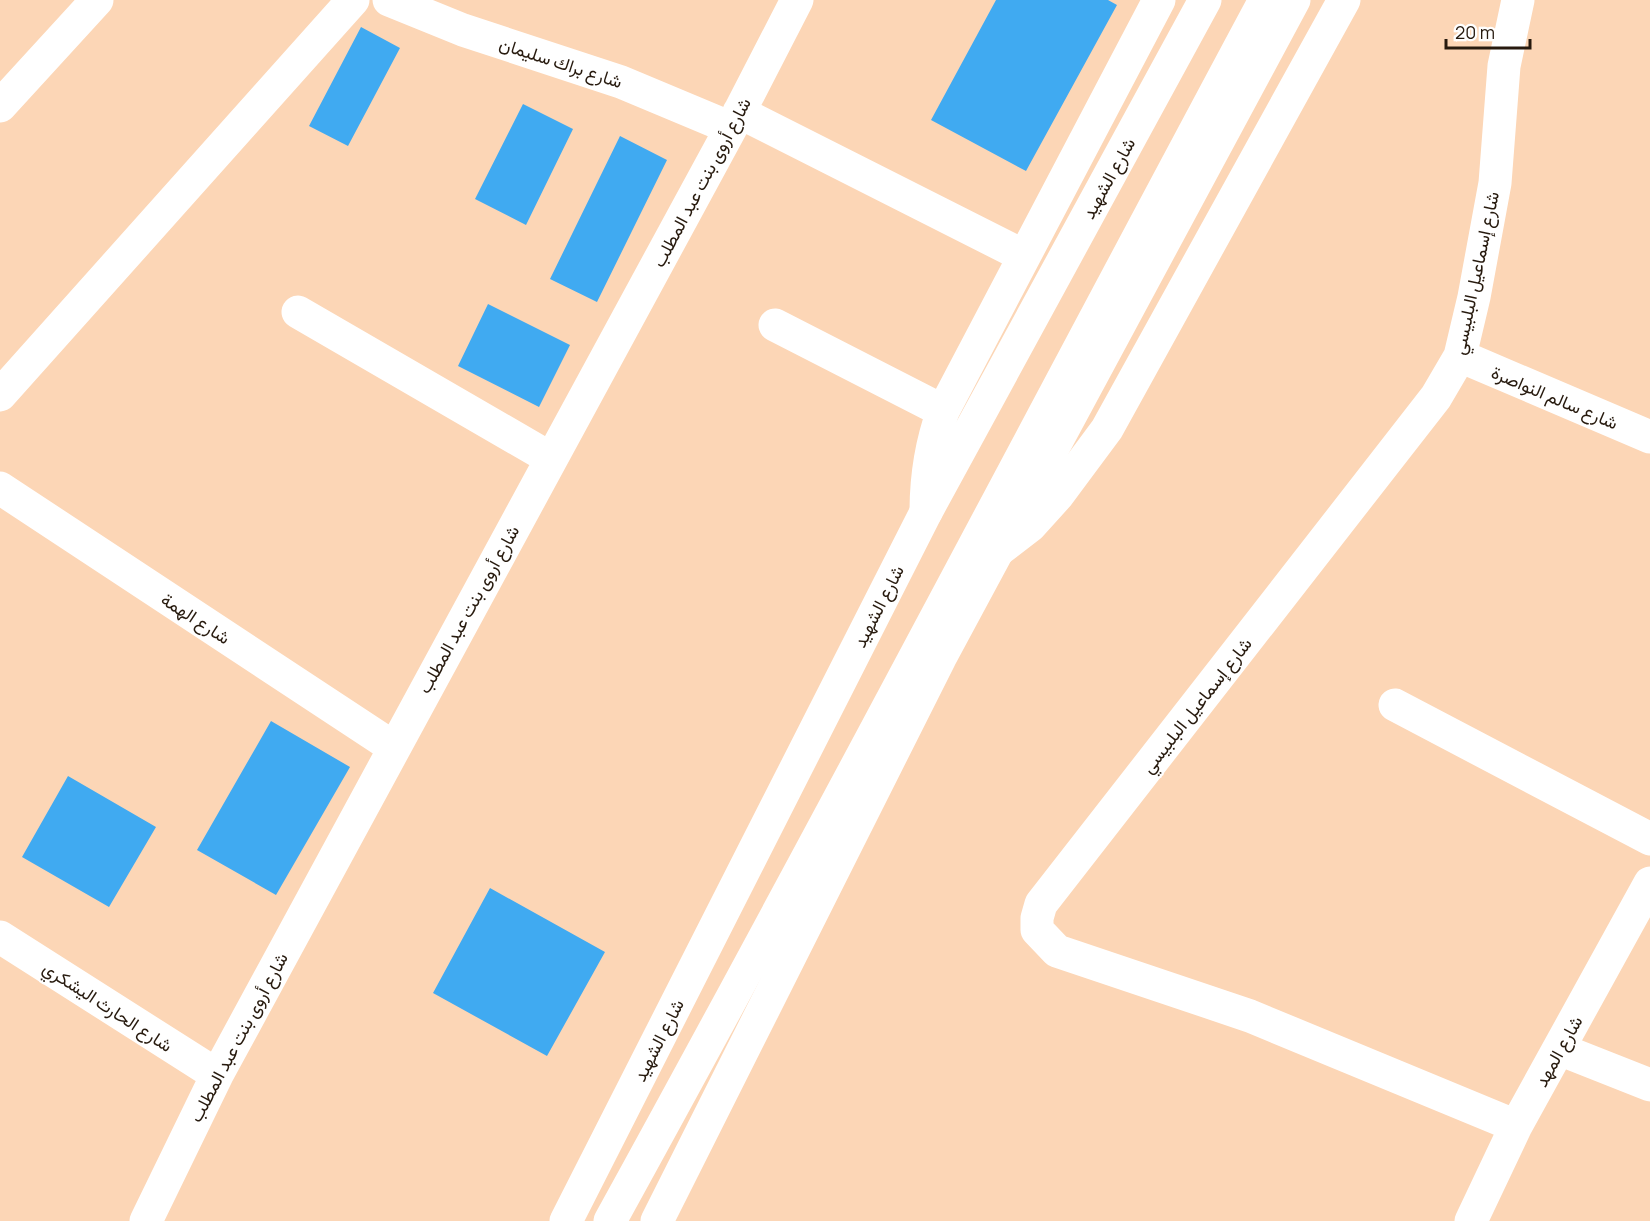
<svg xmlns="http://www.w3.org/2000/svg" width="1650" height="1221" viewBox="0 0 1650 1221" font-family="Manrope,Vazirmatn,sans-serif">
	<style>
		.building { fill: #40aaf1 }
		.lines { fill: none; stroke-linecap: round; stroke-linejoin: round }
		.minor { stroke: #fff; stroke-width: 33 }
		.highway { stroke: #fff; stroke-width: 33 }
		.labels { text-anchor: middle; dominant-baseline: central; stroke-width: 4.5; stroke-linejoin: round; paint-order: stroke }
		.street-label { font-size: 18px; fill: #271a0e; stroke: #fff }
	</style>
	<rect width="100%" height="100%" fill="#fcd6b6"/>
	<path class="building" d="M996,0h112l9,5 -91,166 -95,-51z
		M361,27l39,21 -52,98 -39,-20z
		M523,104l50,25 -47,96 -51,-26z
		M620,136l47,24 -70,142 -47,-23z
		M488,304l82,41 -31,62 -81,-41z
		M271,721l79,46 -74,128 -79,-45z
		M68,776l88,51 -47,80 -87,-50z
		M490,888l115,64 -58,104 -114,-63z"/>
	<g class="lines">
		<path class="minor" d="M389,0l74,30 158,52 110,46
			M0,106l97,-106
			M739,112l285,144
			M298,312l252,146
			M775,325l168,86
			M1460,356l190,81
			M0,395l353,-395
			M0,488l393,259
			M926,512c0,-35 5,-68 17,-101l216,-411
			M996,552l34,-26 28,-31 49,-66 237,-429
			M1395,705l255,134
			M0,937l217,138
			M1559,1049l91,36
			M1516,1126l-266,-110 -193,-65 -20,-21v-12l4,-14 395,-507 24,-41 14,-59 21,-114 9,-117 14,-66
			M146,1221l71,-146 514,-947 66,-128
			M610,1221c223,-405 437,-814 655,-1221
			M1471,1221l45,-95 134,-243"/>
		<path class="highway" d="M566,1221l360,-709 279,-512
			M657,1221l283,-563 354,-658"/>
	</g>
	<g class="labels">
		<g class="street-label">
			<text transform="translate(561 62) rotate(18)">شارع براك سليمان</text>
			<text transform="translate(1108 178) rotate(-61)">شارع الشهيد</text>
			<text transform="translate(701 182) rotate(-62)">شارع أروى بنت عبد المطلب</text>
			<text transform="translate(1475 273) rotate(-78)">شارع إسماعيل البلبيسي</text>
			<text transform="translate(1555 397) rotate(23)">شارع سالم النواصرة</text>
			<text transform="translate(878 606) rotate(-63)">شارع الشهيد</text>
			<text transform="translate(468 609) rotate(-61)">شارع أروى بنت عبد المطلب</text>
			<text transform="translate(196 618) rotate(33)">شارع الهمة</text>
			<text transform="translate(1196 705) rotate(-52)">شارع إسماعيل البلبيسي</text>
			<text transform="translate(108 1006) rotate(33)">شارع الحارث اليشكري</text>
			<text transform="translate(238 1037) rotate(-62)">شارع أروى بنت عبد المطلب</text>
			<text transform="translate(658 1040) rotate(-63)">شارع الشهيد</text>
			<text transform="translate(1558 1051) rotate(-61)">شارع المهد</text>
		</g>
	</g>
	<path d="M1446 39v9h84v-9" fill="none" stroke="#271a0e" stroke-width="3"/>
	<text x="1455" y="39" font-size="18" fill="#271a0e" stroke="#ffffff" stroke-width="4.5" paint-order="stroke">20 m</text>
</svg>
